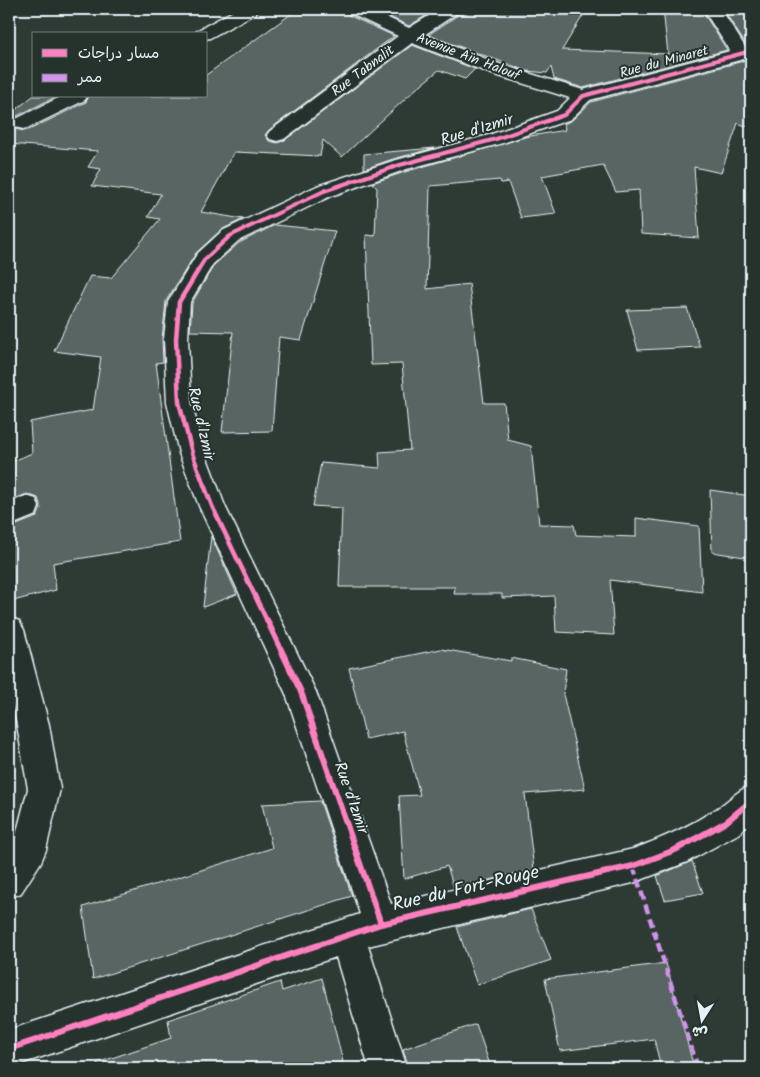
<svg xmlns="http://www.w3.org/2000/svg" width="760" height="1077" viewBox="0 0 760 1077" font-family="Kalam,'Playpen Sans Arabic',sans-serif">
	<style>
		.building { fill: #596563; stroke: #e8f1f8 }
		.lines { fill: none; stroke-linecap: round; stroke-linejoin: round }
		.street-casing { stroke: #e8f1f8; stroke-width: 3 }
		.street { fill: #26332d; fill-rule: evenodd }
		.quiet { stroke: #d193ec; stroke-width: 4.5; stroke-dasharray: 9 4.5; stroke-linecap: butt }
		.cycleway-far2-casing { stroke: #26332d; stroke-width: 6 }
		.cycleway-far1-casing { stroke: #26332d; stroke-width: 8 }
		.cycleway-casing { stroke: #26332d; stroke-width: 9 }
		.cycleway-far2 { stroke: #ff80c0; stroke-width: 4 }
		.cycleway-far1 { stroke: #ff80c0; stroke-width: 4.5 }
		.cycleway { stroke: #ff80c0; stroke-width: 6 }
		.labels { text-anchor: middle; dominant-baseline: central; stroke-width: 4; stroke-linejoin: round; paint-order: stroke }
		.far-street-label { font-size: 14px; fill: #e8f1f8; stroke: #26332d }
		.street-label { font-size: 16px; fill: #e8f1f8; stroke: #26332d }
		.near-street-label { font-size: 19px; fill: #e8f1f8; stroke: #26332d }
	</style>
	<rect width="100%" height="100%" fill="#2e3b35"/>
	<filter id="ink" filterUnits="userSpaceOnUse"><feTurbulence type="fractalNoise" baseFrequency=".02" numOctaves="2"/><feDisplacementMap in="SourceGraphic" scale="10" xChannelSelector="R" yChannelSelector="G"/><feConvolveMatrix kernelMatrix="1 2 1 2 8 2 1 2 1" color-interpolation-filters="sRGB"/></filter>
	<g filter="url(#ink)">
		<path class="building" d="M298,9h46l4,6 46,21 -125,94 -4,5 4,6 9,2 7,-3 127,-95 63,24 -10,10 -26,-9 -22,18 -75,69 -19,-17 -3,16 -86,-4 -33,60 42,7 -22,11 -25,23 -30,48 -4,38 1,23 -7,1 24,179 -127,21 3,27 -47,12v-74l28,-11 4,-9 -3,-10 -11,-4 -18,7v-38l23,-10 -2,-31 63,-12 8,-53 -47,-6 36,-75 21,2 49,-59 -12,-2 13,-23 -69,-8 9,-17 -13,-2 10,-16 -89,-7v-29l24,-19h24l-42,21 -4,6 4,6 9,2 7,-2 55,-27 3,-6h117v-21z
			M373,9h64l-28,17z
			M462,9h125l-25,41 106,4 -5,-45h38l26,41 -144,38 -29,-9 -3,-12 -4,6 -20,-2 -99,-36 30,-20z
			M723,9h28v35l-5,1z
			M751,59v69l-13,-5 -17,50 -27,-6 5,71 -58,-4 -2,-44 -23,2 -13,-27 -61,11 14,38 -35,4 -13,-36 -7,1 -1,-3 -70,6 -3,103 42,-5 15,119h20l4,37 23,6 8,78 35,1 2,10 60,2v-19l63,8 3,66 -92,-12 4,55 -58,-3 -2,-36 -52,2v-4h-48l1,-7h-116l3,-79 -29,-2 8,-43 59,5 -1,-16 31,-2 -8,-86 -31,1 -5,-130 9,1 2,-48 -5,-5 36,-12 117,-34 40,-7 -1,-6 8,-4 19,-18z
			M435,148l-42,11 -29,10v-15z
			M275,225l60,6 -34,109 -22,-3 -7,94 -50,1 11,-100 -43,-1 2,-28 22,-38 25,-22z
			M687,308l13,39 -62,3 -11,-40z
			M710,490l41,6v62l-39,-6z
			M211,536l26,58 -34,13z
			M441,649l70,12v-3l55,11 -3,25 22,95 -60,5 9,76 -80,18 -7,-22 -43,13 -5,-83 21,-1 -17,-64 -37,8 -17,-71z
			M320,801l32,95 -259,83 -10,-72 189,-59 -10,-44z
			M692,861l11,32 -38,7 -8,-24z
			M531,909l20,51 -74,25 -20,-58z
			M666,963l28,105h-33l-7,-29 -94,12 -15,-72z
			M322,978l21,84 -17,6h-228l-1,-5 74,-25 -3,-18 112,-38 2,9z
			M476,1024l15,44h-82l-6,-19z"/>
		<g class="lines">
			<defs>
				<path id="street" d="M237,9h22l-3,4 -46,25 -4,1v-5h-11l3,-4z
					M346,9h23l40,19 31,-19h20l-3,4 -33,22 78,30 81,25 147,-39 -27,-42h18l24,38 6,-1v11l-161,43 -19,19 -68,24 -96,26 -76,27 -93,45 -25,23 -23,38 -2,37 3,63 14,51 20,53 91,186 75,212 242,-55c28,-10 55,-22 80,-38 14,-8 23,-20 38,-26v37l-13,12 -51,28 -54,21 -265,63 39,122h-38l-33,-111 -327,111v-38l351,-116 -74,-220 -87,-188 -20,-53 -12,-51 -3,-63 4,-37 29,-48 25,-23 95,-45 76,-25 96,-26 68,-24 13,-13 -81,-25 -77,-30 -128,96 -7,2 -7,-2 -3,-4 3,-4 128,-95 -49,-23z
					M62,96h25l-2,4 -55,27 -7,2 -7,-2 -3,-4 3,-4z
					M26,496l10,3 3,8 -3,8 -27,11v-23z
					M9,617l10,4 5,9 25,95 11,64 -14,61 -5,12 -20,31 -12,5v-47l5,-8 14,-54 -11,-64 -8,-36z"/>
			</defs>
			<use href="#street" class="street-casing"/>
			<use href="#street" class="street"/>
			<path class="quiet" d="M633,866l65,202"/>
			<defs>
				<path id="cycleway-far2" d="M198,270l7,-11 25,-23 94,-45 76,-26 96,-26 68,-24 19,-19 168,-45"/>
				<path id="cycleway-far1" d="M199,269l-20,33 -3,37 3,63 13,51 20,53 55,115"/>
				<path id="cycleway" d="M267,620l34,72 80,232
					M9,1049l372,-125 252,-58 42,-16 51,-28 25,-21"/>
			</defs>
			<use href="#cycleway-far2" class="cycleway-far2-casing"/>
			<use href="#cycleway-far1" class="cycleway-far1-casing"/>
			<use href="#cycleway" class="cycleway-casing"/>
			<use href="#cycleway-far2" class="cycleway-far2"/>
			<use href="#cycleway-far1" class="cycleway-far1"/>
			<use href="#cycleway" class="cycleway"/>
		</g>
	</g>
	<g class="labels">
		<g class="far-street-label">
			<text transform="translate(468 57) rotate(21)">Avenue Aïn Halouf</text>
			<text transform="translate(664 62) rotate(-15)">Rue du Minaret</text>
			<text transform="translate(363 71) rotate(-37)">Rue Tabnalit</text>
		</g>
		<g class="street-label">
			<text transform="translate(477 130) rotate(-17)">Rue d'Izmir</text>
			<text transform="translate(201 424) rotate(77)">Rue d'Izmir</text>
			<text transform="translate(351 798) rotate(71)">Rue d'Izmir</text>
		</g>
		<g class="near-street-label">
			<text transform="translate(466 889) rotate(-13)">Rue du Fort-Rouge</text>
		</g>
	</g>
	<rect width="760" height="1077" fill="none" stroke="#26332d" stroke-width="30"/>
	<rect x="15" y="15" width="730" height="1047" fill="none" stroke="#e8f1f8" stroke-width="2" filter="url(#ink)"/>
	<rect x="32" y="32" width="175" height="65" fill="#26332d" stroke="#747f7e"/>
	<rect x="42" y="49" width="25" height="8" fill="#ff80c0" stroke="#747f7e"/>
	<text x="78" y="58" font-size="15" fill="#e8f1f8">مسار دراجات</text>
	<rect x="42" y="74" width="25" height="8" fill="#d193ec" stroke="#747f7e"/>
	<text x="78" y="82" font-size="15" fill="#e8f1f8">ممر</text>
	<g transform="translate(702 1020) rotate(191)" stroke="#26332d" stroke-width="4" paint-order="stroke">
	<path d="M0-4L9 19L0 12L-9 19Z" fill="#e8f1f8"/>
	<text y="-8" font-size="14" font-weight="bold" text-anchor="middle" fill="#e8f1f8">ش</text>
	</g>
</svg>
